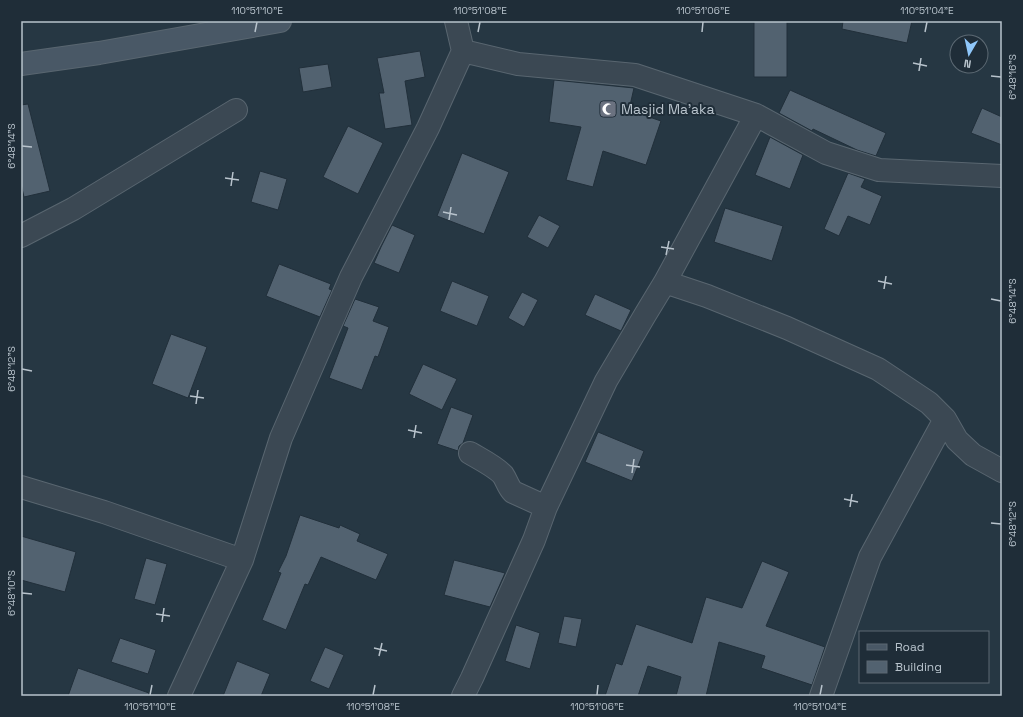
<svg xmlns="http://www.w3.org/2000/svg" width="1023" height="717" viewBox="0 0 1023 717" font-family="'Space Grotesk',sans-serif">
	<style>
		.building { fill: #526270; stroke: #212f3a }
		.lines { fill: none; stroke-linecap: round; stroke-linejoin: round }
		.minor-casing { stroke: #596670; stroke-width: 24 }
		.secondary-casing { stroke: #596670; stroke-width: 24 }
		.minor { stroke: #3b4853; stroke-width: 22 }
		.secondary { stroke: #495866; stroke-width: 22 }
		.ticks { fill: none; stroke: #b8c3cc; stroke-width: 1.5 }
		.labels { text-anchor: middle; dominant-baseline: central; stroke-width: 4; stroke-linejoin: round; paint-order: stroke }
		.poi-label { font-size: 14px; fill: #b8c3cc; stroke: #1f2d38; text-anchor: start }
		.neatline { fill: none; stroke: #b8c3cc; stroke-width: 1.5 }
		.ticks-label { font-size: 10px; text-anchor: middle; fill: #b8c3cc }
	</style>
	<rect width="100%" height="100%" fill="#263743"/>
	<path class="building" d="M754,21h33v56h-33z
		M843,21h69l-5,22 -65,-14z
		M420,51l5,26 -20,4 7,44 -27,4 -6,-36h5l-7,-35z
		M328,64l4,23 -29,5 -4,-24z
		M554,80l80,8 -5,22 32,11 -15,44 -43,-14 -10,36 -27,-7 15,-53 -32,-5z
		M790,90l96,43 -10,23 -19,-6 -44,-21 -1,2 -33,-18z
		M28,104l22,87 -26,6 -3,-13v-79z
		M982,108l20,9v28l-31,-12z
		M348,126l35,17 -25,51 -35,-17z
		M770,137l33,18 -13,34 -35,-14z
		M462,153l47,19 -25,62 -47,-18z
		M260,171l27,8 -9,31 -27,-8z
		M848,173l17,6 -4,8 21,9 -12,29 -22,-9 -9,20 -15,-7z
		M725,208l58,18 -11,35 -58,-19z
		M539,215l21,11 -12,22 -21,-11z
		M392,225l23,10 -16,38 -25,-10 7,-16z
		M279,264l52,20 -2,5 3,1 -12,27 -54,-21z
		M452,281l37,15 -12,30 -37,-15z
		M522,292l16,8 -14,27 -16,-9z
		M595,294l36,16 -10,21 -36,-16z
		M355,299l24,8 -6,14 16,6 -11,30 -3,-1 -13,34 -33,-12 19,-50 -5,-2z
		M171,334l36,13 -19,51 -36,-14z
		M423,364l34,15 -15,31 -33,-16z
		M451,407l22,8 -10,28 -4,3 -1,5 -21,-7z
		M598,432l46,19 -12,30 -47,-19z
		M300,515l39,13 1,-3 20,9 -3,7 31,13 -12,26 -55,-23 -13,28 -3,-1 -19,46 -24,-10 19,-47 -3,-1 8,-16z
		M21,536l55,16 -11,40 -44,-12z
		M146,558l21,6 -12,41 -21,-6z
		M454,560l51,13 -15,34 -46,-12z
		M762,561l27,11 -23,54 59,21 -13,38 -51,-17 4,-12 -46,-14 -13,54h-30l5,-19 -33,-11 -10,30h-33l11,-33 6,2 14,-41 56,19 14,-46 36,11z
		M564,616l18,3 -6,28 -18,-4z
		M516,625l24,8 -10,36 -25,-8z
		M120,638l36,12 -8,24 -37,-12z
		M325,647l19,8 -15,34 -19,-8z
		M237,661l33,13 -9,22h-38z
		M78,668l71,25v3h-81z"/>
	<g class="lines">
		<defs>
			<path id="minor" d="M463,51l55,13 117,11 121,40 70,38 53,17 123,6
				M21,236l52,-27 163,-99
				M665,282l91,-167
				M470,453c10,6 26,14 33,22 4,6 5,12 10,17l33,15
				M21,487l83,25 138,48
				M179,696l63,-136 39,-122 70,-161 77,-149 35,-77 -7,-30
				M463,696l9,-18 62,-138 12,-33 60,-126 39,-66 20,-33 42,14 80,32 91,41 51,34 16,16 12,21 16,15 29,16
				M821,696l49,-139 75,-138"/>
			<path id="secondary" d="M21,64l78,-11 181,-32"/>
		</defs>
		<use href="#minor" class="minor-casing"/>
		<use href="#secondary" class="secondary-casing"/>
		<use href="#minor" class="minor"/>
		<use href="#secondary" class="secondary"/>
	</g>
	<path class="ticks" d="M255,32l2,-10M478,32l2,-10M702,32l1,-10M925,32l2,-10M913,63l14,3M919,71l2,-13M991,76l10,1M22,146l10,1M225,178l14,2M231,186l2,-14M443,212l14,3M449,220l2,-13M661,247l13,2M666,255l3,-14M878,281l14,3M884,289l2,-13M991,299l10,2M22,369l10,2M190,396l14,2M196,404l2,-14M408,430l14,3M414,438l2,-13M626,465l14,2M632,473l2,-14M844,499l14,3M850,507l2,-13M991,523l10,1M22,593l10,1M156,614l14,2M162,622l2,-14M374,648l13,3M379,656l3,-13M150,695l2,-10M373,695l2,-10M597,695l1,-10M820,695l2,-10"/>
	<defs>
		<symbol id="mosque-square" viewBox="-11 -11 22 22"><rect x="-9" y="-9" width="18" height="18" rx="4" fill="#6b7280" stroke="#1f2d38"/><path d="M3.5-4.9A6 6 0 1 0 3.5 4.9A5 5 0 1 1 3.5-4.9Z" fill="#fff"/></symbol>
	</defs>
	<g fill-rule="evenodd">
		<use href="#mosque-square" x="598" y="99" width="20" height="20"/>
	</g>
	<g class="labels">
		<g class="poi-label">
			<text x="621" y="109">Masjid Ma'aka</text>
		</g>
	</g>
	<rect width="1023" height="717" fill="none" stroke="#1f2d38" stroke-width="44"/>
	<rect x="859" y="631" width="130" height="52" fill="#1f2d38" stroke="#5c6973"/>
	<rect x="867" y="644" width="20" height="6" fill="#495866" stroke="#5c6973"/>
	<text x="895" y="651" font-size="12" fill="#b8c3cc">Road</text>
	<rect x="867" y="661" width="20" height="12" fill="#526270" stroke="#5c6973"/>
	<text x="895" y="671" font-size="12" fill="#b8c3cc">Building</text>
	<g transform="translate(969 54) rotate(189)"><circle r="19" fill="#1f2d38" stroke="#5c6973"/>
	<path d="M0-3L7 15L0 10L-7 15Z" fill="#8fc7fa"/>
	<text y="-6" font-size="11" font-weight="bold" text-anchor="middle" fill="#b8c3cc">N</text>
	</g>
	<rect x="22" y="22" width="979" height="673" class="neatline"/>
	<g class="ticks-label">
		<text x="257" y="14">110°51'10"E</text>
		<text x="480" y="14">110°51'08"E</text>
		<text x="703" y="14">110°51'06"E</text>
		<text x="927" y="14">110°51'04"E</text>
		<text transform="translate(1012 77) rotate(-90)" y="4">6°48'16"S</text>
		<text transform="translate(11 146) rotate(-90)" y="4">6°48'14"S</text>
		<text transform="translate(1012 301) rotate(-90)" y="4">6°48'14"S</text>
		<text transform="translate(11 369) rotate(-90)" y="4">6°48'12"S</text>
		<text transform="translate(1012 524) rotate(-90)" y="4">6°48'12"S</text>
		<text transform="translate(11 593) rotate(-90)" y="4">6°48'10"S</text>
		<text x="150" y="710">110°51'10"E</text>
		<text x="373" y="710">110°51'08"E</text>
		<text x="597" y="710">110°51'06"E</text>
		<text x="820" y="710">110°51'04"E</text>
	</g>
</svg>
